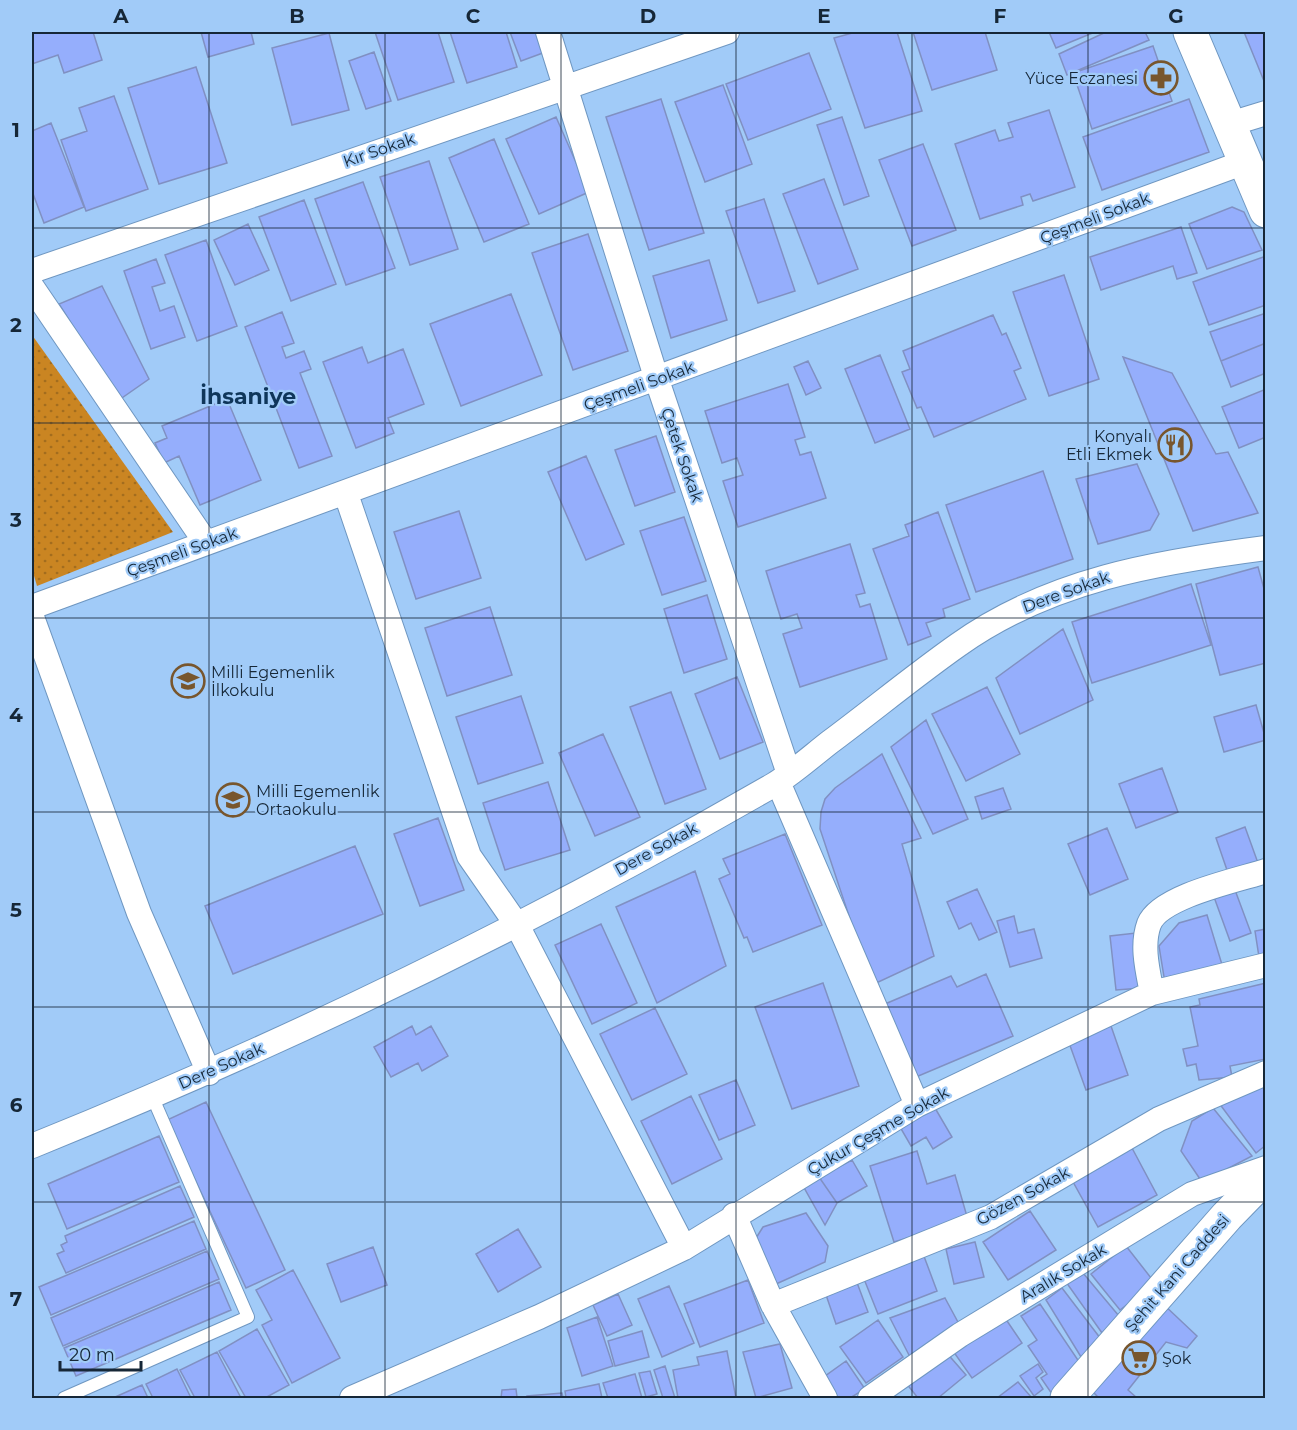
<svg xmlns="http://www.w3.org/2000/svg" width="1297" height="1430" viewBox="0 0 1297 1430" font-family="Montserrat,sans-serif">
	<style>
		.grass { fill: url(#grass-dots) }
		.building { fill: #95aefc; stroke: #8090c2; stroke-width: 1.5 }
		.lines { fill: none; stroke-linecap: round; stroke-linejoin: round }
		.service-casing { stroke: #6f97c1; stroke-width: 14 }
		.minor-casing { stroke: #6f97c1; stroke-width: 26 }
		.secondary-casing { stroke: #6f97c1; stroke-width: 35 }
		.service { stroke: #fff; stroke-width: 12 }
		.minor { stroke: #fff; stroke-width: 24 }
		.secondary { stroke: #fff; stroke-width: 33 }
		.grid { fill: none; stroke: #162737; stroke-width: 1.5; stroke-opacity: 0.55 }
		.labels { text-anchor: middle; dominant-baseline: central; stroke-width: 4.5; stroke-linejoin: round; paint-order: stroke }
		.poi-label { font-size: 16px; fill: #162737; stroke: #a1cbf8; text-anchor: start }
		.street-label { font-size: 16px; fill: #162737; stroke: #a1cbf8 }
		.district-label { font-size: 22px; font-weight: bold; fill: #0f365a; stroke: #a1cbf8 }
		.neatline { fill: none; stroke: #162737; stroke-width: 2 }
		.grid-label { font-size: 20px; text-anchor: middle; font-weight: bold; fill: #162737 }
	</style>
	<defs>
		<pattern id="grass-dots" width="8" height="8" patternUnits="userSpaceOnUse" patternTransform="scale(1.5)"><rect width="8" height="8" fill="#ca8522"/><path d="M2 2h.1M6 6h.1" fill="none" stroke="#a36d1e" stroke-width="1.8" stroke-linecap="round"/></pattern>
	</defs>
	<rect width="100%" height="100%" fill="#a1cbf8"/>
	<path class="grass" d="M32,335l141,197 -136,54 -5,-17z"/>
	<path class="building" d="M32,32h61l9,28 -38,13 -6,-18 -26,9z
		M201,32h50l3,12 -46,13z
		M375,32h63l16,50 -56,18z
		M450,32h56l11,35 -50,16z
		M510,32h34l7,18 -30,11z
		M856,32h41l25,79 -57,17 -31,-90z
		M913,32h72l12,38 -65,20z
		M1049,32h46l-39,16z
		M1106,32h39l4,8 -82,35 -8,-21z
		M1244,32h22v54z
		M329,33l20,77 -57,15 -20,-77z
		M1153,46l19,55 -80,28 -19,-56z
		M374,52l17,49 -25,8 -17,-48z
		M809,53l22,56 -83,31 -22,-56z
		M196,67l31,96 -68,21 -31,-96z
		M723,85l29,79 -47,18 -30,-80z
		M114,96l34,93 -62,22 -25,-71 26,-9 -8,-23z
		M661,99l43,134 -55,17 -43,-133z
		M1189,99l20,53 -107,38 -19,-53z
		M1049,110l26,77 -42,14 -3,-7 -9,3 2,8 -43,14 -25,-75 40,-14 4,11 14,-4 -5,-14z
		M556,117l33,75 -50,22 -33,-75z
		M842,117l27,79 -25,9 -27,-80z
		M51,123l33,84 -40,16 -12,-32v-60z
		M494,139l35,85 -45,18 -35,-84z
		M923,144l33,86 -44,16 -33,-86z
		M429,161l29,88 -48,16 -30,-88z
		M824,179l34,90 -40,15 -35,-90z
		M363,182l32,86 -49,17 -31,-86z
		M764,199l31,92 -37,12 -32,-92z
		M304,200l32,84 -45,17 -32,-84z
		M1232,207l12,5 18,38 -55,19 -18,-45z
		M248,224l21,46 -34,15 -21,-45z
		M1181,227l16,46 -20,6 -4,-13 -72,24 -11,-33z
		M588,234l40,117 -55,19 -41,-117z
		M206,240l31,86 -40,15 -32,-86z
		M1266,256v49l-57,20 -16,-43z
		M156,259l9,24 -13,4 8,24 14,-5 11,31 -34,12 -27,-78z
		M709,260l18,60 -56,18 -18,-62z
		M1064,275l35,104 -50,17 -36,-104z
		M102,286l47,93 -30,21 -60,-96z
		M511,294l31,81 -81,31 -31,-82z
		M282,312l12,31 -12,4 4,11 18,-7 7,18 -11,4 32,83 -33,12 -54,-141z
		M1266,313v30l-45,18 -11,-29z
		M993,315l9,20 4,-2 15,35 -7,3 12,28 -92,38 -13,-30 -4,1 -15,-36 8,-3 -7,-18z
		M1266,343v30l-35,14 -10,-26z
		M362,347l6,16 35,-14 21,55 -36,14 6,15 -38,15 -33,-86z
		M880,355l30,74 -35,14 -30,-74z
		M1123,357l49,16 44,81 12,-2 30,61 -65,18z
		M808,361l13,27 -15,7 -12,-28z
		M788,384l17,53 -10,3 5,15 11,-3 15,46 -88,29 -15,-46 20,-6 -6,-17 -15,5 -17,-52z
		M1266,389v48l-27,11 -17,-41z
		M227,399l34,81 -61,25 -21,-49 -15,7 -9,-20 12,-5 -5,-12z
		M656,436l19,56 -40,14 -20,-56z
		M586,456l38,88 -38,16 -38,-88z
		M1137,464l22,50 -9,16 -52,14 -22,-65z
		M1043,471l30,88 -97,33 -30,-87z
		M459,511l22,67 -65,21 -22,-67z
		M938,512l32,87 -27,10 2,8 -19,6 5,13 -23,9 -35,-96 36,-13 -4,-11z
		M684,517l22,64 -44,14 -22,-64z
		M850,544l15,49 -9,2 4,12 10,-3 17,55 -87,28 -17,-53 19,-6 -5,-14 -16,5 -15,-48z
		M1258,567l8,29v67l-46,12 -24,-91z
		M1191,584l20,61 -119,38 -20,-61z
		M707,595l20,64 -43,14 -20,-64z
		M490,607l22,68 -65,21 -22,-68z
		M1063,629l30,71 -73,34 -24,-56z
		M737,677l26,65 -43,17 -25,-65z
		M987,687l33,67 -54,27 -34,-67z
		M671,692l35,97 -41,15 -35,-97z
		M521,696l22,67 -65,21 -22,-67z
		M1256,705l10,35 -42,12 -10,-35z
		M926,720l42,99 -35,15 -42,-87z
		M603,734l37,83 -45,19 -36,-83z
		M882,754l39,84 -19,6 32,112 -62,29 -52,-156 1,-17 4,-13 10,-11z
		M1162,768l16,44 -42,16 -17,-44z
		M548,782l22,68 -65,20 -22,-67z
		M1003,788l8,21 -29,10 -7,-22z
		M438,818l26,72 -44,16 -26,-72z
		M1245,827l13,36 -30,10 -12,-35z
		M1107,828l21,51 -38,16 -22,-51z
		M785,834l37,91 -69,27 -6,-15 -3,1 -25,-59 11,-5 -7,-15z
		M355,846l28,68 -150,60 -28,-68z
		M695,871l31,95 -69,37 -41,-96z
		M977,889l20,43 -18,8 -8,-17 -12,6 -12,-27z
		M1235,890l16,43 -21,8 -16,-44z
		M1207,915l16,53 -58,15 -6,-37 20,-23z
		M1014,916l4,17 16,-4 8,29 -32,9 -13,-46z
		M601,924l36,79 -45,21 -37,-79z
		M1266,929v27l-7,1 -4,-26z
		M1136,933l6,55 -26,2 -6,-54z
		M986,974l27,62 -97,41 -31,-73 66,-28 6,11z
		M823,983l36,103 -67,23 -37,-102z
		M1266,983v76l-36,7 2,11 -33,3 -3,-16 -9,2 -4,-17 15,-3 -8,-39 10,-2 -1,-6z
		M655,1008l32,66 -55,26 -32,-66z
		M412,1026l4,9 15,-9 17,30 -26,15 -4,-8 -27,14 -17,-30z
		M1111,1026l17,49 -42,15 -18,-50z
		M1266,1075v70l-10,8 -40,-54z
		M736,1080l19,45 -36,15 -20,-45z
		M691,1096l31,63 -50,25 -31,-63z
		M206,1102l79,168 -39,18 -79,-168z
		M935,1108l17,29 -19,12 -7,-12 -15,9 -11,-19z
		M1213,1108l39,48 -50,26 -21,-31 11,-30z
		M159,1136l20,46 -112,47 -19,-45z
		M1132,1148l25,47 -59,32 -26,-47z
		M917,1151l10,33 28,-9 13,45 -74,22 -24,-76z
		M852,1160l15,26 -30,17 -18,-26z
		M819,1177l18,26 -12,22 -23,-41z
		M180,1186l14,31 -128,56 -9,-19 7,-3 -3,-6 6,-3 -2,-6z
		M1030,1211l26,39 -48,30 -25,-38z
		M806,1213l22,33 -3,16 -49,22 -25,-38 12,-19z
		M194,1221l12,28 -155,66 -12,-28z
		M518,1229l23,38 -43,25 -22,-38z
		M975,1242l9,35 -30,7 -8,-35z
		M1126,1246l29,37 -35,27 -29,-36z
		M373,1247l14,38 -46,17 -14,-38z
		M207,1251l12,28 -156,67 -12,-28z
		M922,1251l15,40 -59,23 -16,-40z
		M293,1270l47,88 -48,25 -30,-58 10,-5 -16,-30z
		M1083,1273l41,49 -17,18 -41,-58z
		M748,1280l16,43 -64,24 -16,-43z
		M856,1280l12,32 -32,12 -11,-32z
		M219,1282l12,28 -155,66 -12,-28z
		M669,1286l25,57 -32,14 -24,-58z
		M1062,1288l45,59 -21,18 -40,-65z
		M618,1294l14,31 -25,11 -14,-31z
		M945,1298l14,26 -49,33 -20,-39z
		M1162,1303l35,33 -10,12 -21,-6 -38,48 9,8h-38l-10,-10z
		M1040,1304l46,68 -34,22 -11,-16 6,-4 -19,-28 9,-6 -16,-24z
		M1003,1315l19,28 -50,35 -19,-27z
		M597,1317l16,49 -31,10 -15,-48z
		M878,1320l25,37 -37,26 -26,-36z
		M257,1329l32,56 -24,13h-19l-27,-47z
		M642,1331l7,26 -34,9 -7,-25z
		M780,1344l12,44 -36,10 -13,-46z
		M727,1351l9,47h-58l-5,-28 26,-5 -2,-8z
		M945,1351l21,24 -28,23h-20l-12,-15z
		M217,1352l24,46h-46l-15,-28z
		M846,1361l19,28 -15,9h-15l-14,-19z
		M1038,1364l5,8 -7,6 7,11 -9,7 -14,-20z
		M665,1366l10,32h-12l-9,-28z
		M177,1369l14,29h-38l-7,-14z
		M650,1371l7,23 -11,3 -7,-24z
		M635,1374l7,24h-34l-5,-15z
		M1018,1382l14,16h-35z
		M599,1384l3,14h-36l-1,-7z
		M142,1385l6,13h-35z
		M516,1389l1,8 6,1h-22l1,-8z
		M562,1393l1,5h-36v-2z"/>
	<g class="lines">
		<defs>
			<path id="service" d="M64,1398l184,-81 -96,-221"/>
			<path id="minor" d="M548,32l109,348 132,394
				M1230,124l36,-11
				M32,271l695,-239
				M32,287l174,256
				M346,494l123,362 48,69 167,323
				M32,607l1213,-445
				M32,617l107,296 70,160
				M778,782l139,323
				M1152,993c-4,-21 -11,-47 -3,-69 11,-28 89,-44 117,-53
				M32,1146c255,-103 504,-224 743,-362 19,-12 37,-28 55,-42 43,-32 84,-66 128,-97 91,-65 199,-83 308,-97
				M734,1215l39,90 52,93
				M773,1305l218,-88 168,-98 107,-46
				M352,1398l187,-81 145,-69 233,-143 235,-112 114,-28
				M870,1398l90,-63 232,-141 74,-26"/>
			<path id="secondary" d="M1190,32l76,179
				M1067,1398l160,-182 39,-40"/>
		</defs>
		<use href="#service" class="service-casing"/>
		<use href="#minor" class="minor-casing"/>
		<use href="#secondary" class="secondary-casing"/>
		<use href="#service" class="service"/>
		<use href="#minor" class="minor"/>
		<use href="#secondary" class="secondary"/>
	</g>
	<path class="grid" d="M209,32v1366M385,32v1366M561,32v1366M736,32v1366M912,32v1366M1088,32v1366M32,228h1234M32,423h1234M32,618h1234M32,812h1234M32,1007h1234M32,1202h1234"/>
	<defs>
		<symbol id="pharmacy-ring" viewBox="-11 -11 22 22"><circle r="9.5" fill="#a1cbf8" stroke="#78562d" stroke-width="1.5"/><path d="M-2-6h4v4h4v4h-4v4h-4v-4h-4v-4h4Z" fill="#78562d"/></symbol>
		<symbol id="restaurant-ring" viewBox="-11 -11 22 22"><circle r="9.5" fill="#a1cbf8" stroke="#78562d" stroke-width="1.5"/><path d="M-5-6h1v4h1v-4h1v4h1v-4h1v5L-1.5 .5V6h-2V.5L-5-1ZM5-6V6H3V1.5H1.5Q1.5-4 5-6Z" fill="#78562d"/></symbol>
		<symbol id="school-ring" viewBox="-11 -11 22 22"><circle r="9.5" fill="#a1cbf8" stroke="#78562d" stroke-width="1.5"/><path d="M0-5L7-2L0 1L-7-2ZM-4 1L0 2.5L4 1V4Q0 6-4 4Z" fill="#78562d"/></symbol>
		<symbol id="supermarket-ring" viewBox="-11 -11 22 22"><circle r="9.5" fill="#a1cbf8" stroke="#78562d" stroke-width="1.5"/><path d="M-6-5.5h2.5l.6 2H6L4.5 2H-2.5L-4.4-4H-6ZM-1.5 3.2a1.3 1.3 0 1 0 .1 0ZM3 3.2a1.3 1.3 0 1 0 .1 0Z" fill="#78562d"/></symbol>
	</defs>
	<g fill-rule="evenodd">
		<use href="#pharmacy-ring" x="1142" y="59" width="38" height="38"/>
		<use href="#restaurant-ring" x="1156" y="426" width="38" height="38"/>
		<use href="#school-ring" x="169" y="662" width="38" height="38"/>
		<use href="#school-ring" x="214" y="781" width="38" height="38"/>
		<use href="#supermarket-ring" x="1120" y="1339" width="38" height="38"/>
	</g>
	<g class="labels">
		<g class="poi-label">
			<text x="1138" y="78" text-anchor="end">Yüce Eczanesi</text>
			<text x="1152" y="436" text-anchor="end">Konyalı<tspan x="1152" dy="18">Etli Ekmek</tspan></text>
			<text x="211" y="672">Milli Egemenlik<tspan x="211" dy="18">İlkokulu</tspan></text>
			<text x="256" y="791">Milli Egemenlik<tspan x="256" dy="18">Ortaokulu</tspan></text>
			<text x="1162" y="1358">Şok</text>
		</g>
		<g class="street-label">
			<text transform="translate(379 150) rotate(-19)">Kır Sokak</text>
			<text transform="translate(1095 218) rotate(-21)">Çeşmeli Sokak</text>
			<text transform="translate(639 386) rotate(-20)">Çeşmeli Sokak</text>
			<text transform="translate(682 455) rotate(71)">Çetek Sokak</text>
			<text transform="translate(182 552) rotate(-20)">Çeşmeli Sokak</text>
			<text transform="translate(1066 592) rotate(-20)">Dere Sokak</text>
			<text transform="translate(656 849) rotate(-29)">Dere Sokak</text>
			<text transform="translate(221 1066) rotate(-24)">Dere Sokak</text>
			<text transform="translate(878 1131) rotate(-30)">Çukur Çeşme Sokak</text>
			<text transform="translate(1023 1196) rotate(-29)">Gözen Sokak</text>
			<text transform="translate(1063 1273) rotate(-31)">Aralık Sokak</text>
			<text transform="translate(1177 1273) rotate(-49)">Şehit Kani Caddesi</text>
		</g>
		<g class="district-label">
			<text x="248" y="396">İhsaniye</text>
		</g>
	</g>
	<rect width="1297" height="1430" fill="none" stroke="#a1cbf8" stroke-width="66"/>
	<path d="M60 1361v9h81v-9" fill="none" stroke="#162737" stroke-width="3"/>
	<text x="69" y="1361" font-size="18" fill="#162737" stroke="#a1cbf8" stroke-width="4.5" paint-order="stroke">20 m</text>
	<rect x="33" y="33" width="1231" height="1364" class="neatline"/>
	<g class="grid-label">
		<text x="121" y="23">A</text>
		<text x="297" y="23">B</text>
		<text x="473" y="23">C</text>
		<text x="648" y="23">D</text>
		<text x="824" y="23">E</text>
		<text x="1000" y="23">F</text>
		<text x="1176" y="23">G</text>
		<text x="16" y="137">1</text>
		<text x="16" y="332">2</text>
		<text x="16" y="527">3</text>
		<text x="16" y="722">4</text>
		<text x="16" y="917">5</text>
		<text x="16" y="1112">6</text>
		<text x="16" y="1306">7</text>
	</g>
</svg>
